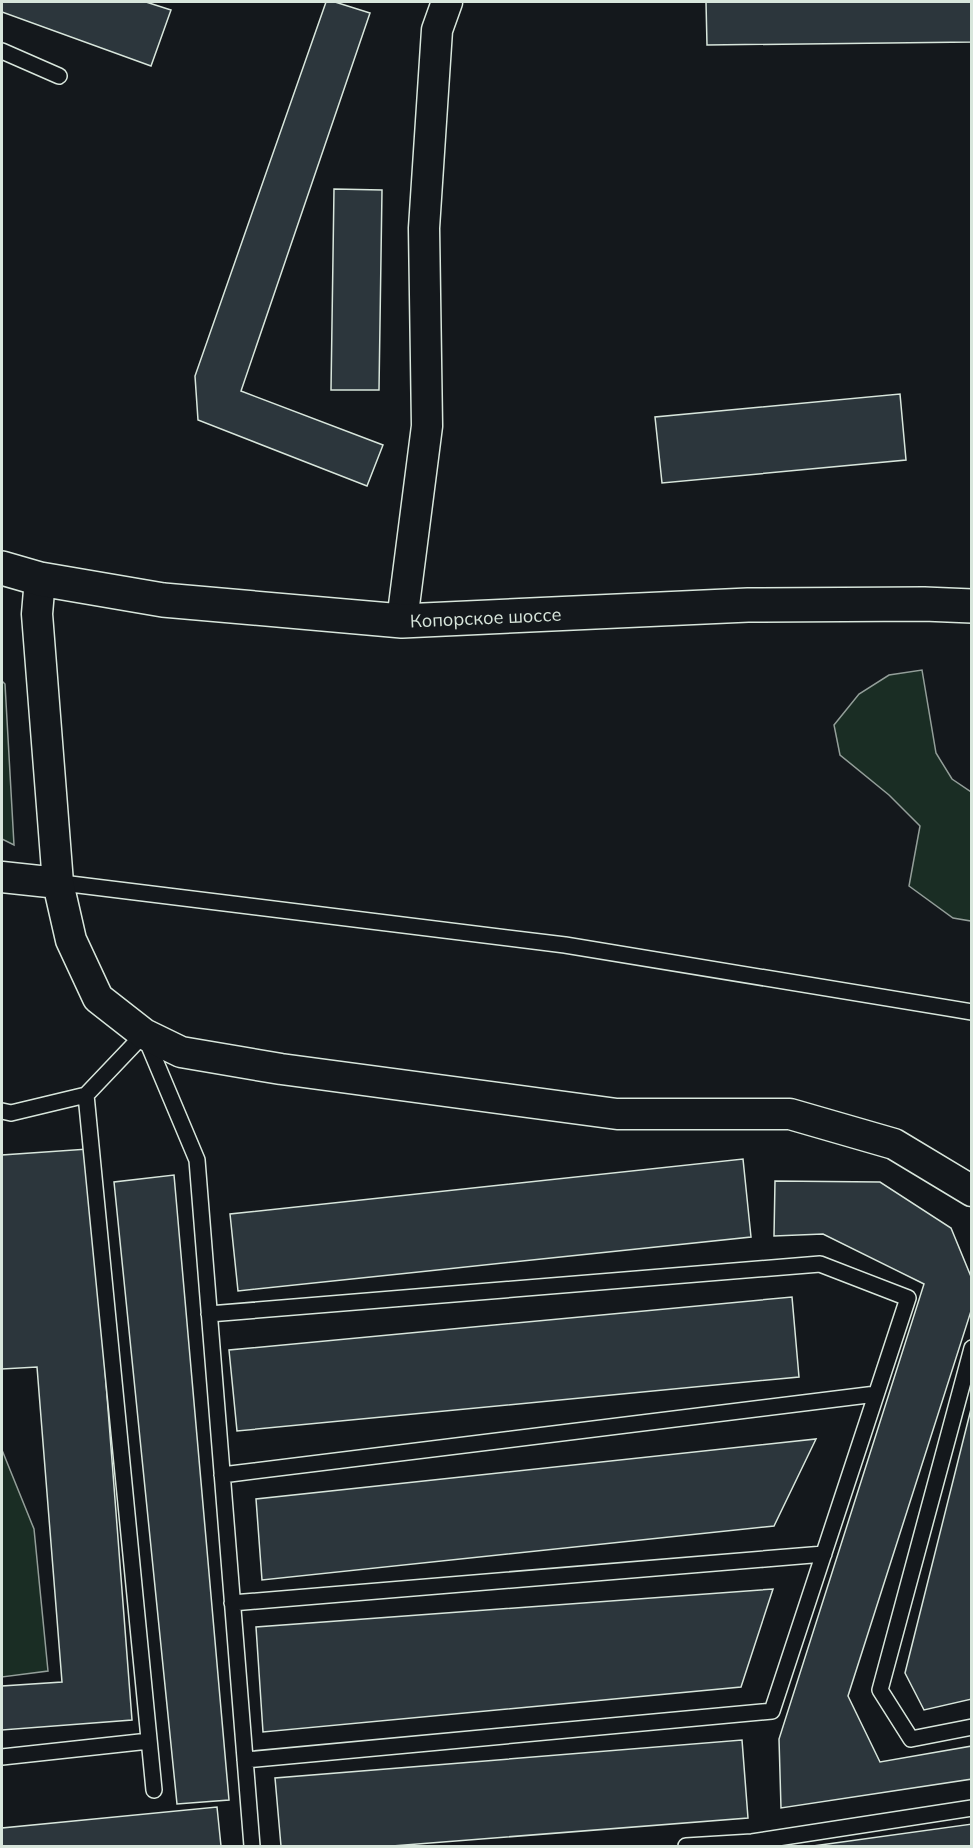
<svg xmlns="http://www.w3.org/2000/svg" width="973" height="1848" viewBox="0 0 973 1848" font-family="Mulish,sans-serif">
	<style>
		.green { fill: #1a2d24; stroke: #939e99; stroke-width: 1.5 }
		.building { fill: #2c363c; stroke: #d8e6dc; stroke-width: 1.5 }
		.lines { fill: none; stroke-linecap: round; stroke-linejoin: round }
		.lane-casing { stroke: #d8e6dc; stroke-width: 18 }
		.street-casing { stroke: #d8e6dc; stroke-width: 33 }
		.secondary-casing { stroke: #d8e6dc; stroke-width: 36 }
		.lane { stroke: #14181c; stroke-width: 15 }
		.street { stroke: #14181c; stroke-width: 30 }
		.secondary { stroke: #14181c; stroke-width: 33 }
		.labels { text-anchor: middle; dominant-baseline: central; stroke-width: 4.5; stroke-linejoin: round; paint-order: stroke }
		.street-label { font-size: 18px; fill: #d8e6dc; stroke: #14181c }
	</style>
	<rect width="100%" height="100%" fill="#14181c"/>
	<path class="green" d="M922,670l14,83 16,26 19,13v129l-18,-3 -44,-32 11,-60 -31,-31 -49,-40 -6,-30 25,-31 30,-19z
		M2,681l3,3 9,161 -12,-6z
		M2,1450l32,79 14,142 -46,6z"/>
	<path class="building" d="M2,2h144l25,8 -20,56 -149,-54z
		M326,2h9l35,11 -129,378 142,54 -16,41 -169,-66 -3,-44z
		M706,2h266v40l-265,3z
		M334,189l48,1 -3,200h-48z
		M900,394l6,66 -244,23 -7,-66z
		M88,1149l44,571 -130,10v-44l60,-4 -25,-315 -35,2v-214z
		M743,1159l8,78 -513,54 -8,-77z
		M174,1175l55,625 -52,4 -63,-622z
		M775,1181l105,1 71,46 21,51v29l-124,388 32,66 92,-16v33l-191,29 -2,-69 145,-455 -101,-50 -49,2z
		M792,1297l7,80 -562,54 -8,-81z
		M972,1405v294l-48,11 -19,-37z
		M816,1439l-42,87 -512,54 -6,-81z
		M773,1589l-32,98 -478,45 -7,-105z
		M742,1740l6,78 -356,28h-111l-6,-68z
		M217,1807l4,39h-219v-18z
		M972,1824v22h-159z"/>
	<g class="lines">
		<defs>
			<path id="lane" d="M2,51l57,25
				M54,882l511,63 407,67
				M86,1095l68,695
				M2,1111l9,2 75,-18 58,-61 53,126 55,686
				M209,1314l611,-50 88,34 -136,413 -527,49
				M972,1348l-92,342 31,49 61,-12
				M222,1475l654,-81
				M232,1603l592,-49
				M2,1757l147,-16
				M686,1846l66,-4 220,-34"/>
			<path id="street" d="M40,579l-3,35 21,269 13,57 27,58 46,36 37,18 100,17 336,45h173l104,30 78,47
				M402,621l25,-195 -3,-198 13,-198 10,-28
				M2,877l56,6"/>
			<g id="secondary">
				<path id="s1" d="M2,568l38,11 123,21 239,21 346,-16 176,-1 48,2"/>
			</g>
		</defs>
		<use href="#lane" class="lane-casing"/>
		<use href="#street" class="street-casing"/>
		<use href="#secondary" class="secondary-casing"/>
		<use href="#lane" class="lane"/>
		<use href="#street" class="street"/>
		<use href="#secondary" class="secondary"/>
	</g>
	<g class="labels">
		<g class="street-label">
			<text stroke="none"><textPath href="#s1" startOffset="488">Копорское шоссе</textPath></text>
		</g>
	</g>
	<rect width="973" height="1848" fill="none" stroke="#d8e6dc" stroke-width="6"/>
</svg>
